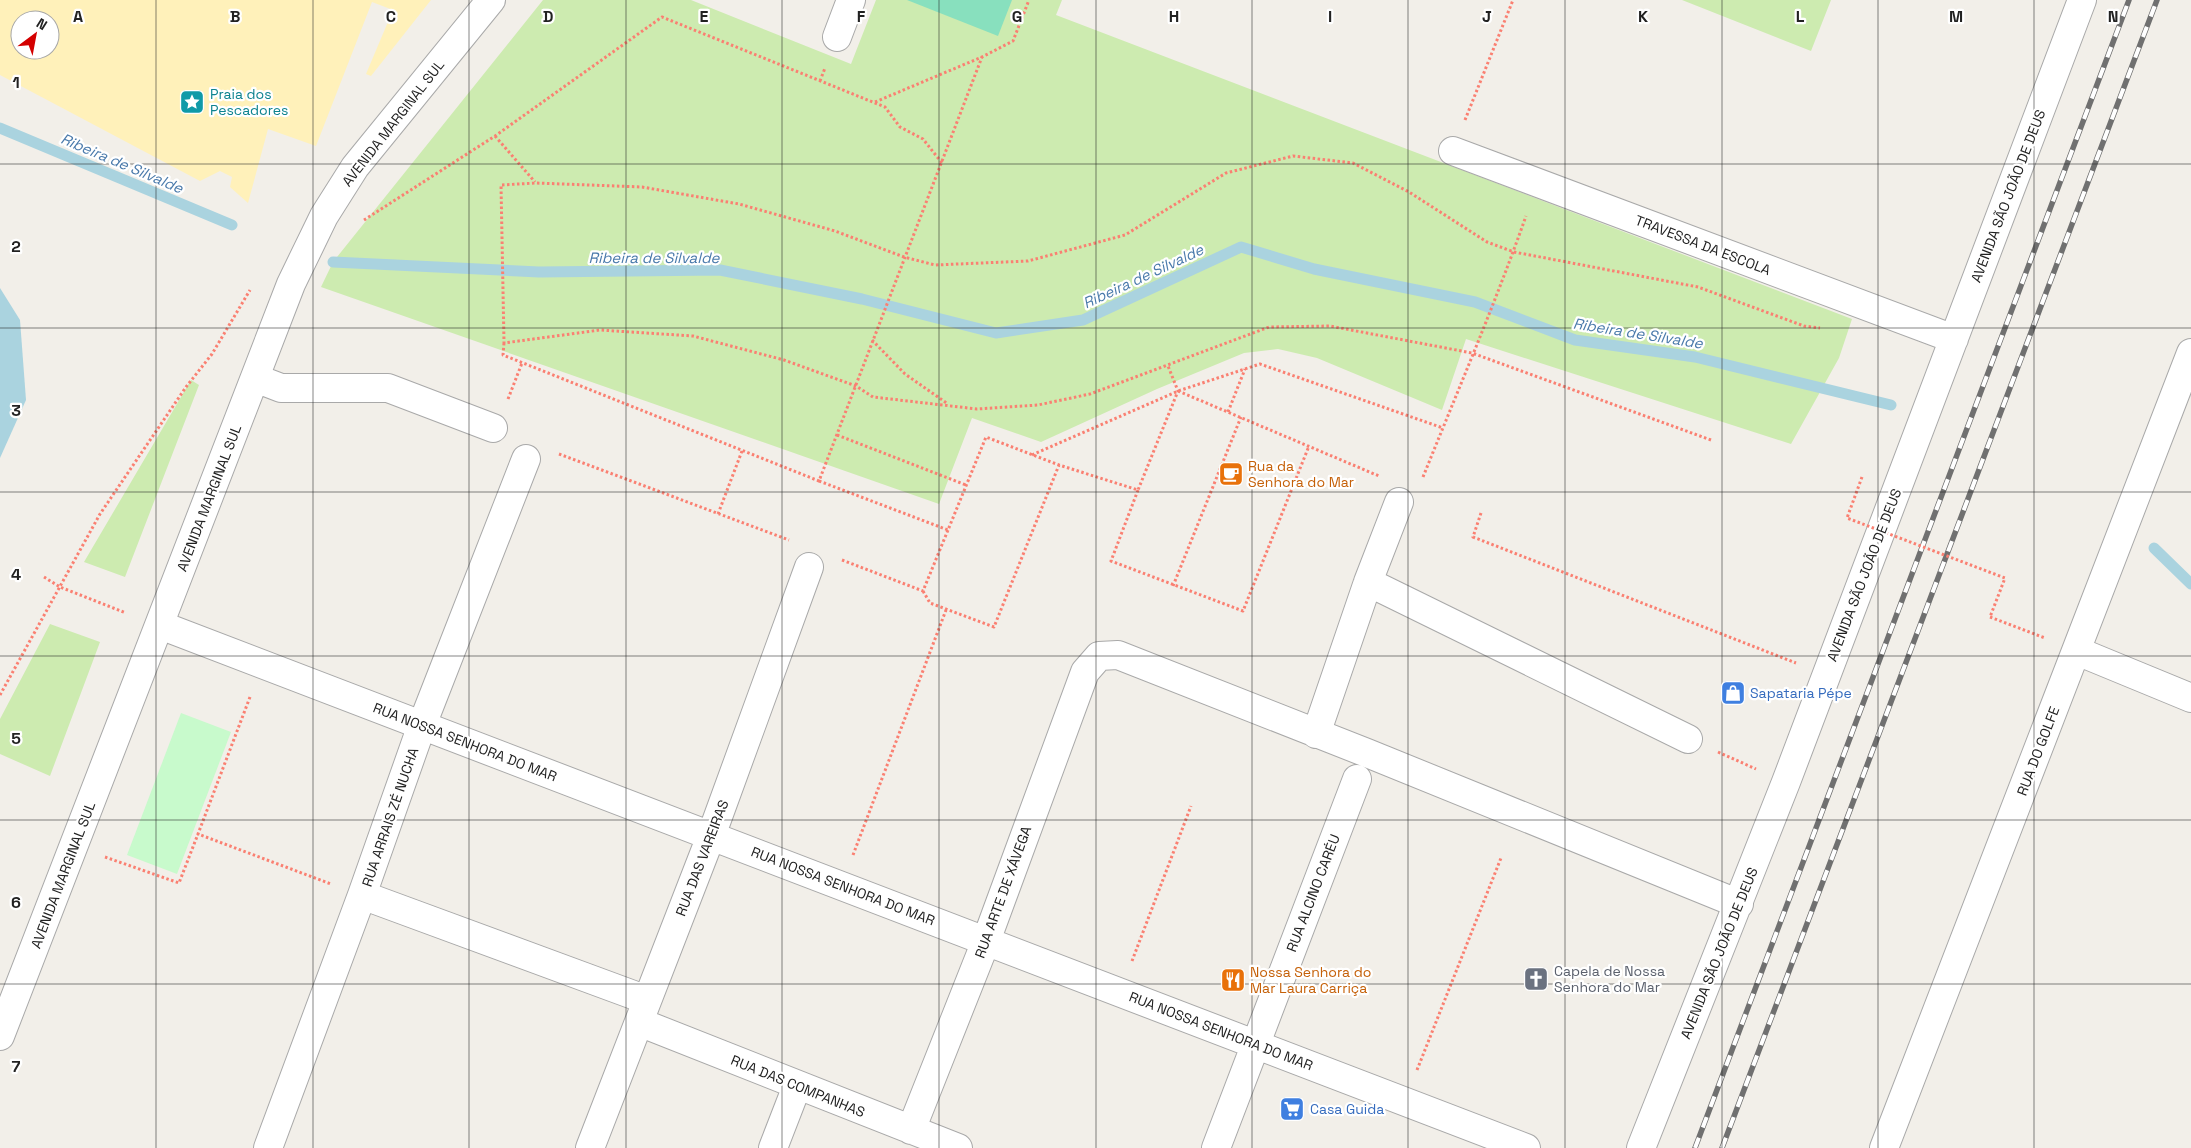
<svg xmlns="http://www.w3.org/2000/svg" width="2191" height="1148" viewBox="0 0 2191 1148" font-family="'Space Grotesk',sans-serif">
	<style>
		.grass { fill: #cdebb0 }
		.sand { fill: #fff1ba; fill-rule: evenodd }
		.park { fill: #c8facc }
		.pitch { fill: #88e0be }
		.water { fill: #aad3df }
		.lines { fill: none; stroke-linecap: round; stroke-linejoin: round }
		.stream { stroke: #aad3df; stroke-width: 11 }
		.minor-casing { stroke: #a9a9a9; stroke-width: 30 }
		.path { stroke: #fa8072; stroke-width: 3; stroke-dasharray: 2.5 2.5; stroke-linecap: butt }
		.minor { stroke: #fff; stroke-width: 28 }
		.rail-casing { stroke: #707070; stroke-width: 5.5 }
		.rail { stroke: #fff; stroke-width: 4; stroke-dasharray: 11; stroke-linecap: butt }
		.path-bridge { stroke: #fa8072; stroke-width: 3; stroke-dasharray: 2.5 2.5; stroke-linecap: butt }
		.grid { fill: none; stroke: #222; stroke-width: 1; stroke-opacity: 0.55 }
		.labels { text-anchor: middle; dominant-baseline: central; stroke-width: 4.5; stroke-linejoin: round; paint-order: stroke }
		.culture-label { font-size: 14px; fill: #0d838f; stroke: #fff; text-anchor: start }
		.street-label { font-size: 14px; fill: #222; stroke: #fff }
		.food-label { font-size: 14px; fill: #c56008; stroke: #fff; text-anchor: start }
		.shop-label { font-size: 14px; fill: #366cbe; stroke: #fff; text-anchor: start }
		.worship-label { font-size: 14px; fill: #5b616d; stroke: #fff; text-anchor: start }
		.water-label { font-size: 15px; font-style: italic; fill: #4a7aab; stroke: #fff }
		.grid-label { font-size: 16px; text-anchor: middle; font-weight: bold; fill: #222; stroke: #fff; stroke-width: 4.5; stroke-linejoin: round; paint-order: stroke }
	</style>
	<rect width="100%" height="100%" fill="#f2efe9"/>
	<path class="grass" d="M543,0h148l160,64 25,-64h186l-6,15 796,304 -13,39 -48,86 -325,-105 -24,71 -125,-52 -39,-9 -34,4 -87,36 -116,53 -69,-24 -33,86 -618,-217 12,-25z
		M1682,0h149l-20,51z
		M191,380l8,5 -74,192 -41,-15z
		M50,624l50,18 -50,134 -50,-22v-35z"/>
	<path class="sand" d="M0,0h431l-60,76 -5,-2 27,-64 -21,-8 -56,144 -48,-17 -20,74 -18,-16 2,-10 -12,-6 -20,10 -200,-106zM20,20h30v30h-30z"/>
	<path class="park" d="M181,713l50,19 -54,142 -50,-19z"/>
	<path class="pitch" d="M907,0h105l-14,36z"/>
	<path class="water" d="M0,288l20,32 6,80 -26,58z"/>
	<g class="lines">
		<path class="stream" d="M0,128l232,97
			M333,262l206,10 181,-2 142,29 134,34 87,-13 158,-73 73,22 161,33 100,38 120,17 196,48
			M2154,548l37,36"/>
		<defs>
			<path id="minor" d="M837,37l14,-37
				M1453,151l501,188
				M255,378l26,10h107l105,40
				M1368,582l320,157
				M160,625l1366,523
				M2077,651l114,47
				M1316,734l52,-152 31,-80
				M362,895l285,105
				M639,1022l319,126
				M0,1036l291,-752 33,-68 31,-49 136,-167
				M911,1130l75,-189 99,-269 14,-16 19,-1 249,98 372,151
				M268,1148l94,-253 60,-170 104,-266
				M590,1148l121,-312 98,-269
				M773,1148l24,-62
				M1216,1148l141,-369
				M1641,1148l145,-366 296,-782
				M1884,1148l307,-795"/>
		</defs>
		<use href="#minor" class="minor-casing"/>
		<path class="path" d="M820,81l5,-13
			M875,102l107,-45 31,-16 16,-41
			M1465,120l48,-120
			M495,136l40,46
			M364,220l131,-84 167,-119 223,90 15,20 23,12 19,24
			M872,340l33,34 43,30
			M504,343l-1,12 316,126 163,-424
			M1178,391l201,85
			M508,399l14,-36
			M1228,412l17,-43
			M837,435l129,50
			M1711,440l-239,-87 -142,-27 -61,1 -179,67 -52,11 -61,4 -104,-12 -17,-11 -72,-26 -91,-24 -93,-6 -96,13 -3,-158 35,-2 106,4 97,17 96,27 69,26 31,8 93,-4 97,-26 101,-62 67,-17 60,7 56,29 78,50 27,10 184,35 106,39 16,2
			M559,454l230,86
			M1032,455l146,-64 82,-27 183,64
			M1423,477c35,-87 72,-173 103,-261
			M819,481l129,49 38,-93 73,28 79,25 40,-99 -10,-25
			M1138,490l-27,71 132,50 66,-165
			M1481,513l-8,24 323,126
			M718,514l24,-63
			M842,560l81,31 25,-61
			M44,577l16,10 66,26
			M1173,586l68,-169
			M923,591l7,12 64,24 65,-162
			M1990,617l55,21
			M0,695l100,-181 86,-127 26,-33 38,-64
			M250,697l-52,137 133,50
			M1718,752l38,17
			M853,855l93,-245
			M105,857l74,26 19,-49
			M1132,961l59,-155
			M1417,1070l84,-212"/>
		<use href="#minor" class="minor"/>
		<defs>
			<path id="rail" d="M1695,1148l434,-1148
				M1722,1148l435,-1148"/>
		</defs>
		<use href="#rail" class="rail-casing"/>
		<use href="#rail" class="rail"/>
		<path class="path-bridge" d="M1862,477l-15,41 158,60 -15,39"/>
	</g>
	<path class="grid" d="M156,0v1148M313,0v1148M469,0v1148M626,0v1148M782,0v1148M939,0v1148M1096,0v1148M1252,0v1148M1408,0v1148M1565,0v1148M1722,0v1148M1878,0v1148M2034,0v1148M0,164h2191M0,328h2191M0,492h2191M0,656h2191M0,820h2191M0,984h2191"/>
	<defs>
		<symbol id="sight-square" viewBox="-11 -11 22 22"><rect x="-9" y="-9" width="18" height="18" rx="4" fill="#0f9aa8" stroke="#fff"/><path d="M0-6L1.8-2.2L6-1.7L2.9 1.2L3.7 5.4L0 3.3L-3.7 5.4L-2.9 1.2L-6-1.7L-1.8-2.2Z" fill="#fff"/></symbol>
		<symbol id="cafe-square" viewBox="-11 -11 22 22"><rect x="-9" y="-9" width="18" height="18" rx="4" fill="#e8710a" stroke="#fff"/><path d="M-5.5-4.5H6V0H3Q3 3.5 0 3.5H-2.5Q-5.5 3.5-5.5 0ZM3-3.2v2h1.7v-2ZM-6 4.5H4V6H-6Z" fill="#fff"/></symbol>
		<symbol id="shop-square" viewBox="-11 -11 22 22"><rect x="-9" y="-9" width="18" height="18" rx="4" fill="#3f7fe0" stroke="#fff"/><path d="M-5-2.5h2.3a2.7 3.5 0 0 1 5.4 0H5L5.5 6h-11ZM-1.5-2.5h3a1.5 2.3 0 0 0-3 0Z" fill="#fff"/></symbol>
		<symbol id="church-square" viewBox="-11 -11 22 22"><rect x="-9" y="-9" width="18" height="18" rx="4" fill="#6b7280" stroke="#fff"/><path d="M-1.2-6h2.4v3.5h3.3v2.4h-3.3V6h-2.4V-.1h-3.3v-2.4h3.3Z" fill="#fff"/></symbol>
		<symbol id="restaurant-square" viewBox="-11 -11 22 22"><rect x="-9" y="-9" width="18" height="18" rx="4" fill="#e8710a" stroke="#fff"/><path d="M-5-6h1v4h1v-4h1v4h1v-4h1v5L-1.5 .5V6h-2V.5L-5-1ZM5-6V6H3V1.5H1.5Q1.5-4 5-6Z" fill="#fff"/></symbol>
		<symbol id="supermarket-square" viewBox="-11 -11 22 22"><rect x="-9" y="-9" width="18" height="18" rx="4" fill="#3f7fe0" stroke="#fff"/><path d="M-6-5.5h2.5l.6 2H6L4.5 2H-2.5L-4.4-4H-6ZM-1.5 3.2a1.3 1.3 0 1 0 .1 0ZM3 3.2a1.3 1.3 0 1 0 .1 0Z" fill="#fff"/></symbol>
	</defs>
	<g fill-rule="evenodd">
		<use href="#sight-square" x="178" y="88" width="28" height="28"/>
		<use href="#cafe-square" x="1217" y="460" width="28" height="28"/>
		<use href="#shop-square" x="1719" y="679" width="28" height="28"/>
		<use href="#church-square" x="1522" y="965" width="28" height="28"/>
		<use href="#restaurant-square" x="1219" y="966" width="28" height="28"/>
		<use href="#supermarket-square" x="1278" y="1095" width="28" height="28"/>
	</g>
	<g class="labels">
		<g class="culture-label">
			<text x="210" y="94">Praia dos<tspan x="210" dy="16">Pescadores</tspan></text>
		</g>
		<g class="street-label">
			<text transform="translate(393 123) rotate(-52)">AVENIDA MARGINAL SUL</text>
			<text transform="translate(2008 196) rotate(-69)">AVENIDA SÃO JOÃO DE DEUS</text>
			<text transform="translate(1703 245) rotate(21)">TRAVESSA DA ESCOLA</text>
			<text transform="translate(209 498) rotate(-69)">AVENIDA MARGINAL SUL</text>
			<text transform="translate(1864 575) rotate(-69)">AVENIDA SÃO JOÃO DE DEUS</text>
			<text transform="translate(465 742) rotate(21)">RUA NOSSA SENHORA DO MAR</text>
			<text transform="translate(2038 751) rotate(-69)">RUA DO GOLFE</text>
			<text transform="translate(390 817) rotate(-71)">RUA ARRAIS ZÉ NUCHA</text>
			<text transform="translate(702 858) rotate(-69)">RUA DAS VAREIRAS</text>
			<text transform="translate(63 875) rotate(-69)">AVENIDA MARGINAL SUL</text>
			<text transform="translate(843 886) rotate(21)">RUA NOSSA SENHORA DO MAR</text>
			<text transform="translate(1003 892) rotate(-70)">RUA ARTE DE XÁVEGA</text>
			<text transform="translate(1313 893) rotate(-69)">RUA ALCINO CARÉU</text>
			<text transform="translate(1719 953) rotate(-68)">AVENIDA SÃO JOÃO DE DEUS</text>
			<text transform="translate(1221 1031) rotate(21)">RUA NOSSA SENHORA DO MAR</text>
			<text transform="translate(798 1086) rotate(22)">RUA DAS COMPANHAS</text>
		</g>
		<g class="food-label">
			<text x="1248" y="466">Rua da<tspan x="1248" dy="16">Senhora do Mar</tspan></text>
			<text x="1250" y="972">Nossa Senhora do<tspan x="1250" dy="16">Mar Laura Carriça</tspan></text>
		</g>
		<g class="shop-label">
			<text x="1750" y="693">Sapataria Pépe</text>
			<text x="1310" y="1109">Casa Guida</text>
		</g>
		<g class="worship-label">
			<text x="1554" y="971">Capela de Nossa<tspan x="1554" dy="16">Senhora do Mar</tspan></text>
		</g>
		<g class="water-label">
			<text transform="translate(122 163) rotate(23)">Ribeira de Silvalde</text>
			<text x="654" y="257">Ribeira de Silvalde</text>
			<text transform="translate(1143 276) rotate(-25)">Ribeira de Silvalde</text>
			<text transform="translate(1638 333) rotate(9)">Ribeira de Silvalde</text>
		</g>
	</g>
	<g class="grid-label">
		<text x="78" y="22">A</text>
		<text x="235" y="22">B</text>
		<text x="391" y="22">C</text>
		<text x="548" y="22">D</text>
		<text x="704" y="22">E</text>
		<text x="861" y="22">F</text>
		<text x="1017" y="22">G</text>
		<text x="1174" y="22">H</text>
		<text x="1330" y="22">I</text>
		<text x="1487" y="22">J</text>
		<text x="1643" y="22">K</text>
		<text x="1800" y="22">L</text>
		<text x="1956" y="22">M</text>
		<text x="2113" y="22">N</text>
		<text x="16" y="88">1</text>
		<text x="16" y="252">2</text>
		<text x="16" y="416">3</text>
		<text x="16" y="580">4</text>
		<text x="16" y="744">5</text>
		<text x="16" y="908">6</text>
		<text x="16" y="1072">7</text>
	</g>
	<g transform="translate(35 35) rotate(32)"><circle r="24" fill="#ffffff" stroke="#a7a7a7"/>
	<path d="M0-4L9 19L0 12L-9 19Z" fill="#d40000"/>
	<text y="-8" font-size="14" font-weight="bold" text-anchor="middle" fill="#222222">N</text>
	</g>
</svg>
